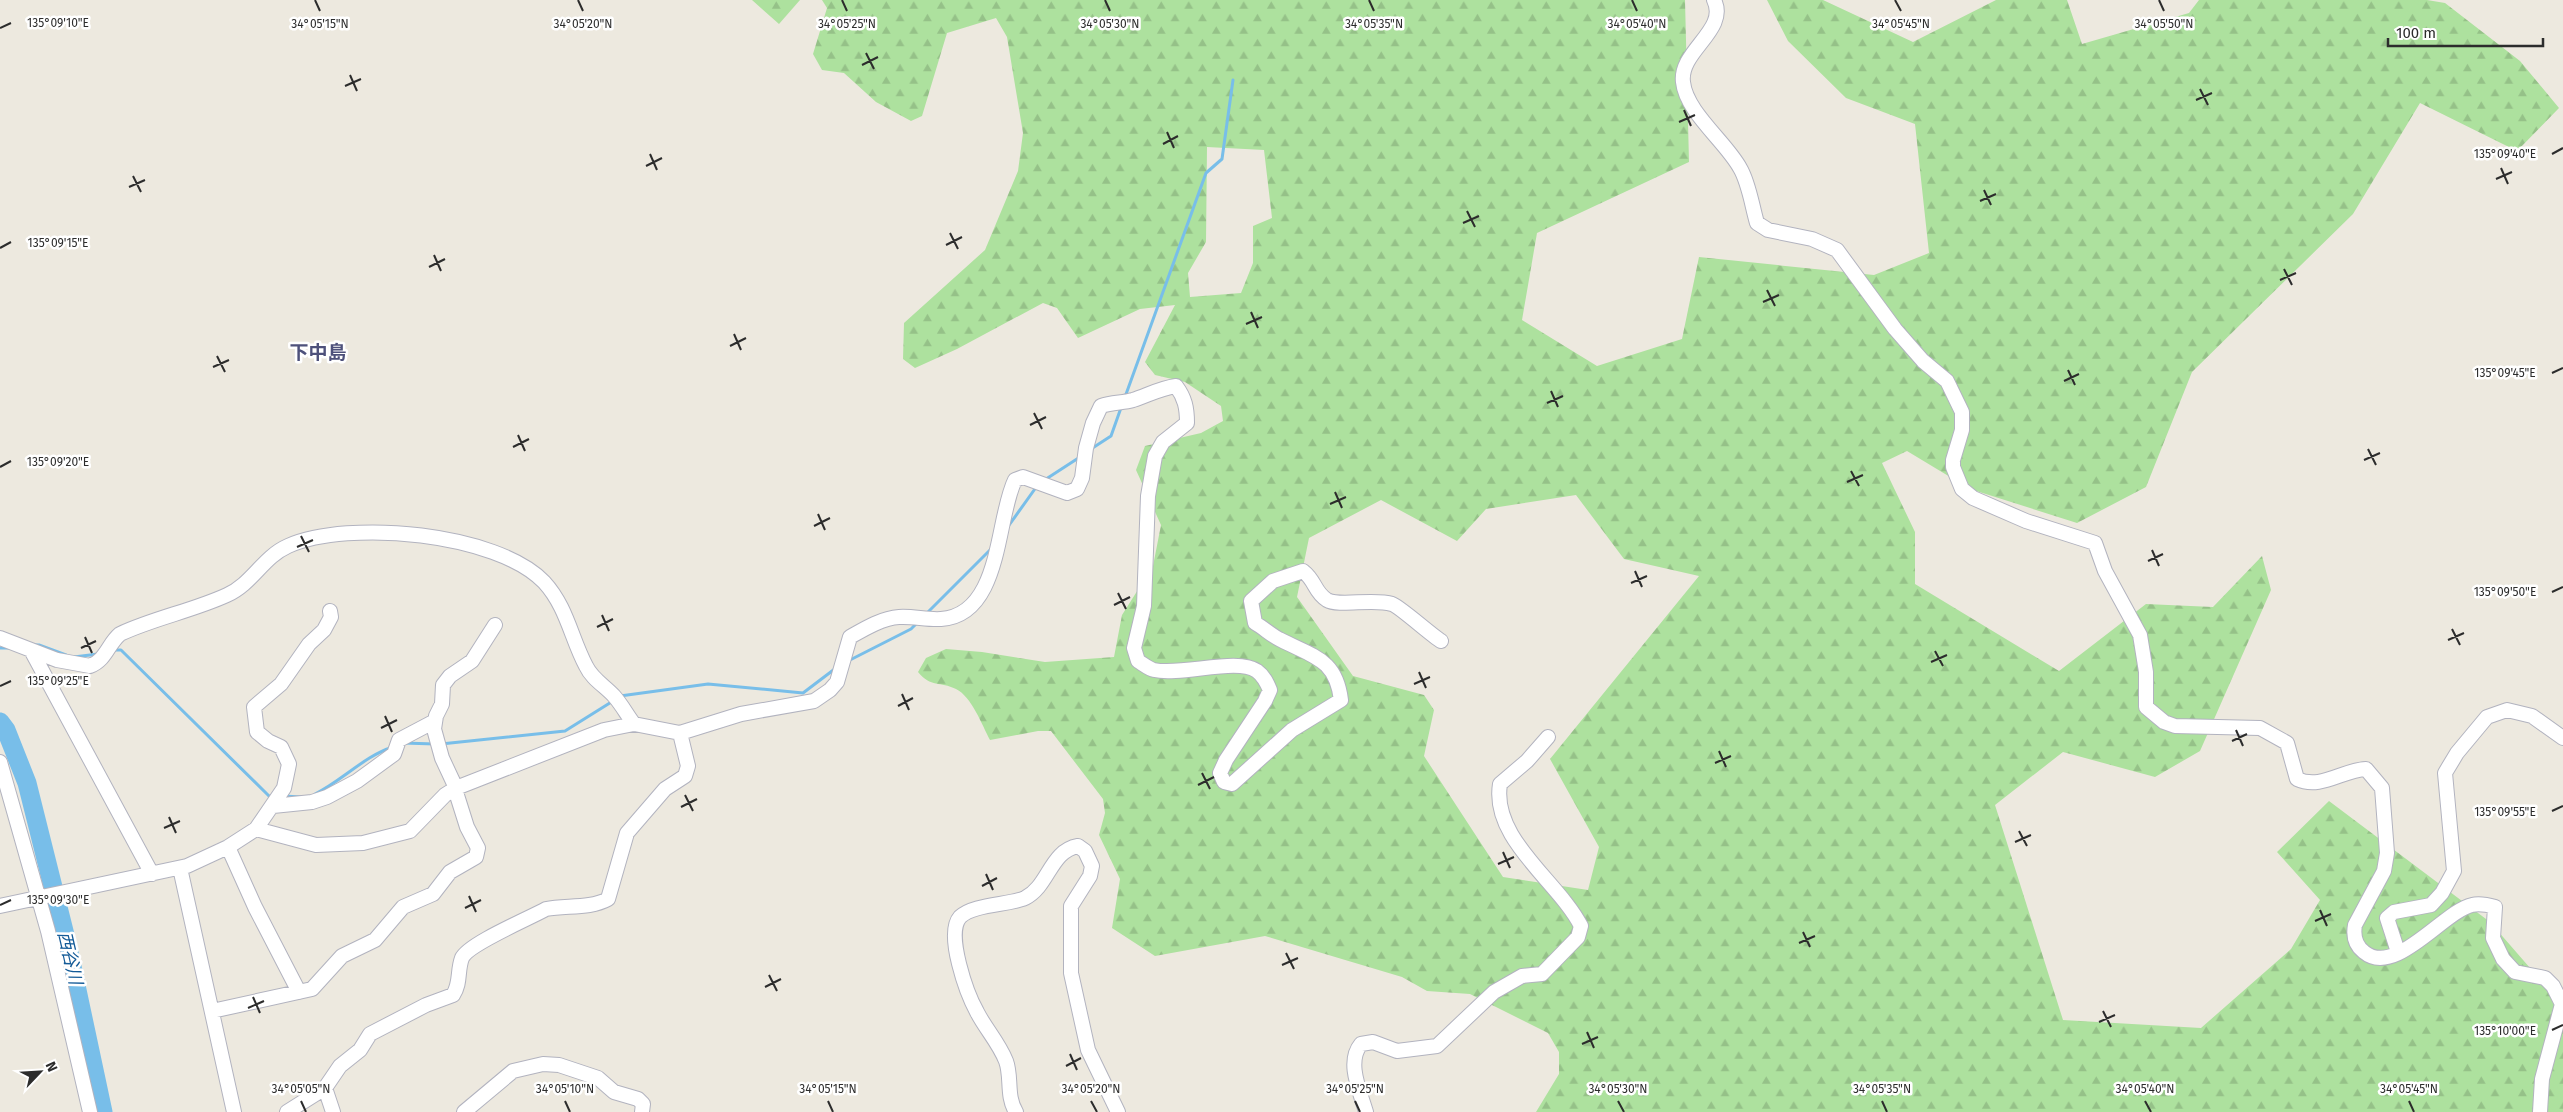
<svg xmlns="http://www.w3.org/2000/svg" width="2563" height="1112" viewBox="0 0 2563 1112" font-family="'Fira Sans','Noto Sans JP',sans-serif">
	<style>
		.forest { fill: url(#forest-firs); fill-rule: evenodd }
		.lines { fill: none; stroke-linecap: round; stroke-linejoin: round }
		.stream { stroke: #78bee9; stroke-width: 3 }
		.river { stroke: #78bee9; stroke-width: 19 }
		.minor-casing { stroke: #b2b3bf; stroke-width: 16 }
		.minor { stroke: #fff; stroke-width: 14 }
		.ticks { fill: none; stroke: #2c2c2c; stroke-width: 2 }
		.labels { text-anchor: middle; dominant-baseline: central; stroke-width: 5; stroke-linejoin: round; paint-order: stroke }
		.water-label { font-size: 18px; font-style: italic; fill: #145b98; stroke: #fff }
		.quarter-label { font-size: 19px; font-weight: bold; fill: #4e517b; stroke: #fff }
		.ticks-label { font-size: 12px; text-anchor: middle; fill: #2c2c2c; stroke: #fff; stroke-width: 5; stroke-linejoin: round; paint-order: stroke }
	</style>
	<defs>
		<pattern id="forest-firs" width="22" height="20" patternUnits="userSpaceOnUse" patternTransform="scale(1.25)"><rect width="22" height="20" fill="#ade19e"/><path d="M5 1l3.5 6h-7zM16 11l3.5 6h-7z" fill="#95c188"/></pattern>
	</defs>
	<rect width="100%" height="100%" fill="#ede9df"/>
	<path class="forest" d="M752,0h48l-21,24z
		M822,0h863l4,162 -152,71 -15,87 75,46 85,-27 17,-82 175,18 55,-22 -14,-129 -69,-26 -58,-57 -21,-41h56l90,42 83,-42h71l15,44 107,-31 10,-13h228l18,3 75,58 39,47 -42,43 -97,-48 -67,111 -161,158 -46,115 -69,36 -107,-34 -63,-38 -25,12 33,69v52l144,87 87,-67 67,3 49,-51 9,34 -71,161 -45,26 -92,-25 -68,53 68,215 138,8 90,-79 29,-49 -43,-48 52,-51 161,121 73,84v106h-1027l23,-38v-22l-11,-19 -78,-39 -43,-3 -25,-14 -137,-41 -110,20 -43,-28 8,-49 -21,-44 6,-22 -2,-14 -52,-68h-13l-48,9c-8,-15 -18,-43 -34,-51 -16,-8 -25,-1 -38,-17l8,-14 20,-9 36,3 63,10 69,-5 8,-42 31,-49 8,-41 -25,-55 9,-24 56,-13 22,-12 -2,-15 -36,-24 -30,-7 -10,-13 30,-57 -35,4 -62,29 -21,-30 -14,-5 -86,46 -42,19 -12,-9 1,-36 81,-73 33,-79 5,-38 -16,-96 -11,-19 -49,15 -25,83 -11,5 -35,-19 -32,-29 -22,-3 -9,-16 14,-46zM1207,147l57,3 8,68 -19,8v37l-12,30 -51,4 -2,-24 18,-31zM1576,495l48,64 75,17 -149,183 49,88 -11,43 -85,-13 -79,-121 10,-46 -10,-15 -71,-19 -56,-79 12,-59 72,-38 76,41 29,-32z"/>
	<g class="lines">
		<path class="stream" d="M1125,397l81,-224 16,-14 11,-79
			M1091,449l20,-13 11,-31
			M1043,481l37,-24
			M1007,528l30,-42
			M927,613l64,-64
			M34,645h5l27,10
			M0,648h13
			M113,650h8l148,146h3
			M74,657l24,-3
			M848,661l63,-32 6,-6
			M620,696l88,-12 95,9 33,-25
			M403,743l32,1
			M441,744l124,-13 48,-30
			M315,794c27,-13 49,-38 78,-47
			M283,796l19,1"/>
		<path class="river" d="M0,722l6,8 21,53 40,160 36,169"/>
		<defs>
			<path id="minor" d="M1714,0c15,30 -35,51 -31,82 3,30 43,60 57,86 9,15 12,38 17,55l11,7 44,9 25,11 58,79 28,32 24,20 15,31v18l-9,30v7l9,22 11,9 53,23 69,22 10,28 35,64 6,37v35l18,15 11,4 85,2 27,15 10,36c24,11 45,-9 69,-10l16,19 5,65 -3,18 -29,54c-2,11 0,20 9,27 31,26 80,-41 108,-47 8,-2 16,0 23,2l-2,31 10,21 12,13 30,6 8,8 9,18 -20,75 -2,33
				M0,638l57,22 33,6c16,-6 18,-22 30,-32 34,-16 72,-23 107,-39 25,-11 36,-38 61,-49 61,-27 209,-13 256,36 23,25 27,56 42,84 6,13 19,20 28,30 8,9 13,19 20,28
				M32,652l120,222
				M0,762l48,169 42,181
				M456,788l-14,-30 -8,-29 2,-13 6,-12 1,-19 7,-9 22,-15 23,-36
				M273,806l39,-4 15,-5 30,-16 37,-27 5,-14 36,-19
				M256,829l60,16 47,-2 47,-12 35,-36 11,-7 148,-58 30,-6 46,9 61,-19 73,-13 16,-11 7,-8 13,-45c14,-8 32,-19 49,-20 14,-1 28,3 42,2 61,-4 55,-101 74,-139l8,-3 44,16 10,-4 5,-11 4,-30 7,-25 8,-17c11,-4 22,-3 32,-6 15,-5 28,-12 43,-14 9,12 11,22 11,37l-24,19 -8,14 -7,40 -4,110 -10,42 4,13c5,3 11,8 16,9 28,6 84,-13 103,1 7,5 10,12 13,19l-5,11 -39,59 -6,13 4,9 8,2 60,-54 49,-30c-5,-41 -27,-43 -60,-60 -9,-4 -17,-12 -26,-17l-4,-22 22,-20 30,-10c13,10 11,21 24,29 12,7 46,-2 65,4 7,2 38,30 49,37
				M228,847l27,60 44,85
				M180,868l54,244
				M0,906l187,-40 41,-19 28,-18 28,-41 5,-24 -8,-17 -13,-6 -11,-9 -3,-25 27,-23 28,-40 15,-14 7,-13 -1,-6
				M2398,952l-11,-34 7,-6 37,-7 11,-12 12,-22 -9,-98 12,-20 30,-36 20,-7 25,6 31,22
				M212,1011l100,-22 30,-33 33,-16 28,-33 30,-13 17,-22 26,-15 2,-9 -11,-21 -12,-38
				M325,1088l8,24
				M287,1112l38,-24 15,-22 20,-16 10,-16 56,-29 27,-10c8,-12 4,-24 9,-37 6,-14 68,-40 84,-49 20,-4 44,0 62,-10l19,-66 38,-44 20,-13 3,-10 -8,-33
				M464,1112l49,-41 30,-7 16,1 39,13 16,14 24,7 5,5 -1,8
				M1016,1112c-10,-16 -4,-35 -10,-51 -7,-18 -21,-33 -29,-49 -10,-18 -32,-78 -17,-95 13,-13 50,-12 65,-19 24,-12 25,-47 53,-52l7,5 7,15 -2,10 -19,30v67l17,77 30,62
				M1366,1112c-6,-21 -20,-50 -5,-68l12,-2 24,9 40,-5 57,-54 28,-16 20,-2 36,-37 3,-11c-23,-45 -90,-87 -81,-142l27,-23 21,-24"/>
		</defs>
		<use href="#minor" class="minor-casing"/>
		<use href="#minor" class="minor"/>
	</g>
	<path class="ticks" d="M315,0l5,11M578,0l5,11M842,0l5,11M1105,0l5,11M1369,0l5,11M1632,0l5,11M1895,0l6,11M2159,0l5,11M0,28l11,-5M866,53l8,16M862,65l16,-8M350,75l7,16M345,86l16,-7M2200,89l8,16M2196,100l16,-7M1684,110l7,16M1679,122l16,-7M1167,132l7,16M1163,144l15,-8M650,154l7,16M2552,154l11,-6M646,166l16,-8M2501,168l7,16M133,176l8,16M2496,179l16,-7M129,187l16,-7M1984,190l7,15M1980,201l16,-7M1467,211l8,16M1463,223l16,-7M950,233l8,16M946,245l16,-8M0,248l11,-6M434,255l7,16M429,267l16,-8M2284,269l8,16M2280,280l16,-7M1767,290l8,16M1763,302l16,-7M1251,312l7,16M1246,324l16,-7M734,334l7,16M730,346l16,-8M217,356l8,16M213,367l16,-7M2068,370l7,15M2552,373l11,-5M2064,381l15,-7M1551,391l7,16M1547,403l16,-7M1034,413l8,16M1030,425l16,-8M518,435l7,16M513,447l16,-8M2368,449l8,16M2364,460l16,-7M0,467l11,-6M1851,471l8,15M1847,482l16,-7M1335,492l7,16M1330,504l16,-7M818,514l7,16M814,526l16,-8M301,536l8,16M297,547l16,-7M2152,550l7,16M2148,561l15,-7M1635,571l7,16M1631,583l16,-7M2552,592l11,-5M1118,593l8,16M1114,605l16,-8M602,615l7,16M597,627l16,-8M2452,629l8,16M85,637l7,16M2448,640l16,-7M81,648l15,-7M1935,651l8,15M1931,662l16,-7M1419,672l7,16M1414,684l16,-7M0,686l11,-5M902,694l7,16M898,706l15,-8M385,716l7,16M381,728l16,-8M2236,730l7,16M2232,741l15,-7M1719,751l7,16M1715,763l16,-7M1202,773l8,16M1198,785l16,-8M685,795l8,16M681,807l16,-8M2552,811l11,-5M169,817l7,16M164,828l16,-7M2019,831l8,15M2015,842l16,-7M1503,852l7,16M1498,864l16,-7M986,874l7,16M982,886l15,-8M469,896l7,16M0,905l11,-5M465,908l16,-8M2320,910l7,16M2315,921l16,-7M1803,932l7,15M1799,943l16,-7M1286,953l8,16M1282,965l16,-7M769,975l8,16M765,987l16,-8M253,997l7,16M248,1008l16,-7M2103,1011l8,16M2099,1022l16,-7M2552,1030l11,-5M1587,1032l7,16M1582,1044l16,-7M1070,1054l7,16M1066,1066l15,-8M301,1101l5,11M565,1101l5,11M828,1101l5,11M1091,1101l6,11M1355,1101l5,11M1618,1101l6,11M1882,1101l5,11M2145,1101l6,11M2409,1101l5,11"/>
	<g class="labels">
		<g class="water-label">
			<text transform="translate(70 958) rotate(77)">西谷川</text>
		</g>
		<g class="quarter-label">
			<text x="318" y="352">下中島</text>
		</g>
	</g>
	<g class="ticks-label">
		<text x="58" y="27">135°09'10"E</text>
		<text x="320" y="28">34°05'15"N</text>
		<text x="583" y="28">34°05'20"N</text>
		<text x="847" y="28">34°05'25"N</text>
		<text x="1110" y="28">34°05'30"N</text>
		<text x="1374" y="28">34°05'35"N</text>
		<text x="1637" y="28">34°05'40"N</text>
		<text x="1901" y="28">34°05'45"N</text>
		<text x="2164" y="28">34°05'50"N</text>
		<text x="2505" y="158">135°09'40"E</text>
		<text x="58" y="247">135°09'15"E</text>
		<text x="2505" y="377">135°09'45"E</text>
		<text x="58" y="466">135°09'20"E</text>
		<text x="2505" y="596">135°09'50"E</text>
		<text x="58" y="685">135°09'25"E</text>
		<text x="2505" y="816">135°09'55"E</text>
		<text x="58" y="904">135°09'30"E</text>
		<text x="2505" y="1035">135°10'00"E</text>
		<text x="301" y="1093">34°05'05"N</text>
		<text x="565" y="1093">34°05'10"N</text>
		<text x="828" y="1093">34°05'15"N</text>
		<text x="1091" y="1093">34°05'20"N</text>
		<text x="1355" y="1093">34°05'25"N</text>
		<text x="1618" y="1093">34°05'30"N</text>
		<text x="1882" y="1093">34°05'35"N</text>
		<text x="2145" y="1093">34°05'40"N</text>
		<text x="2409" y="1093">34°05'45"N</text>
	</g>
	<g transform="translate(40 1072) rotate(65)" stroke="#ffffff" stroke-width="4" paint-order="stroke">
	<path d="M0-4L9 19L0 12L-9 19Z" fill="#2c2c2c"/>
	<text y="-8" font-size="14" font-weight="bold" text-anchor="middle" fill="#2c2c2c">N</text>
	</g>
	<path d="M2388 38v8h155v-8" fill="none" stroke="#2c2c2c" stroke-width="2.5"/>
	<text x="2396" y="38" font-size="15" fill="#2c2c2c" stroke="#ffffff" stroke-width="4" paint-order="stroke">100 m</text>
</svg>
